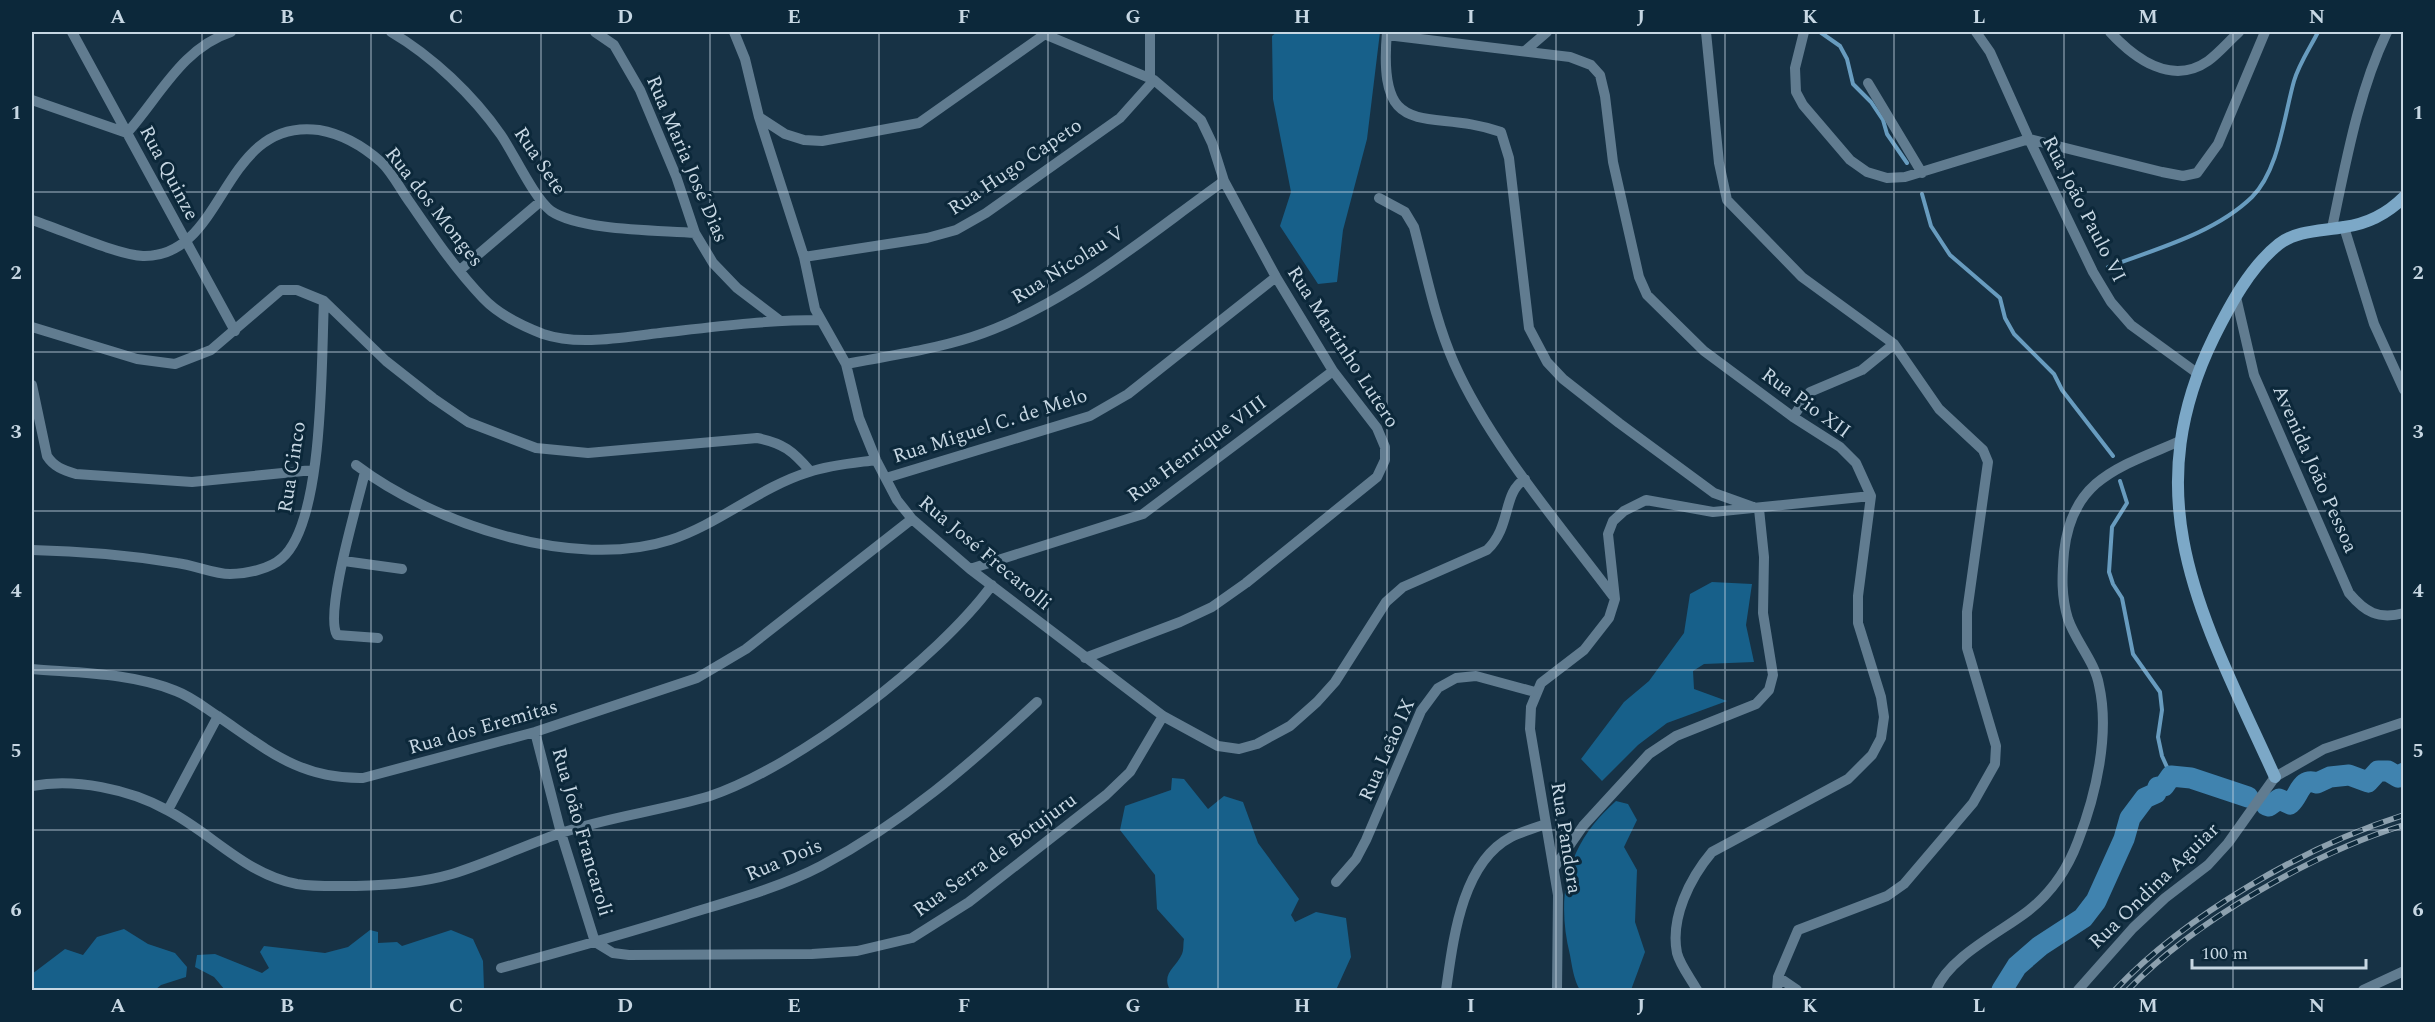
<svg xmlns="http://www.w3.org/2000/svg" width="2435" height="1022" viewBox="0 0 2435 1022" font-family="Spectral,serif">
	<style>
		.forest { fill: #17608a }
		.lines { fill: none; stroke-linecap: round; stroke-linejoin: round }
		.stream { stroke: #689cbf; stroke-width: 4 }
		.river { stroke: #4083af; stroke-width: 21 }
		.street { stroke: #617c90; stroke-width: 10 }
		.secondary { stroke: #7ca8c7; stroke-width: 12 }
		.rail-casing { stroke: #8ca0ae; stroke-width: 6 }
		.rail { stroke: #0c283a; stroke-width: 4; stroke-dasharray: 11; stroke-linecap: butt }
		.grid { fill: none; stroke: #c7d7e3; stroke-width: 1.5; stroke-opacity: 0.55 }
		.labels { text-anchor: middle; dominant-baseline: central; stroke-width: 6; stroke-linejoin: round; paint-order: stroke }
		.street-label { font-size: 20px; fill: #c7d7e3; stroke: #0c283a }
		.neatline { fill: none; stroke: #c7d7e3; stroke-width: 2 }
		.grid-label { font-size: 20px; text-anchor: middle; font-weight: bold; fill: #c7d7e3 }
	</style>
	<rect width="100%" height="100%" fill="#173245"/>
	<path class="forest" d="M1277,32h103l-13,107 -24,91 -6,52 -19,2 -38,-58 11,-34 -18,-93 -1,-63z
		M1712,582l40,2 -6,41 8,37 -50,2 -11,7 1,18 33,12 -60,22 -29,22 -36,36 -21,-22 43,-57 25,-21 35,-48 6,-39z
		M1172,778l12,1 24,30 16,-13 19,6 15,41 41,56 -8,16 4,7 21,-10 30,6 5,39 -15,33h-166c-9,-17 6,-22 12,-36 2,-4 1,-11 2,-15l-27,-30 -2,-34 -35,-45 5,-24 46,-16z
		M1616,801l12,3 9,16 -13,27 13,23 -2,52 10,30 -14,38h-51c-6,-9 -8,-24 -10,-35 -15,-61 -2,-112 46,-154z
		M124,929l24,15 27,9 12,14 -1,10 -25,8 -6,5h-123v-16l33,-25 18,6 14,-18z
		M370,930l8,2v11l19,-1 5,4 49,-16 22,9 10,22 1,28 -259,1 -11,-13 -19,-10 2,-12 18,-1 47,19 7,-5 -9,-16 4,-6 61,7 23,-6z"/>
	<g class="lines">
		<path class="stream" d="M1820,32l20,14 7,13 6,25 18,18 12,18 4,14 20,29
			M1922,194l9,32 19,29 50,43 5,20 9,16 40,40 8,16 51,66
			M2108,267c48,-18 107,-34 144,-70 27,-27 32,-81 42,-116 5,-17 16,-33 24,-49
			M2120,481l7,22 -15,24 -3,45 4,12 9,14 11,56 27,38 2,18 -4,27 4,19 9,20"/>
		<path class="river" d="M2266,805l3,1 10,-7 11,5c10,-9 10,-27 27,-21l13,-6 19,-2 19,7 10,-11h10l10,6 6,-4
			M2002,990l15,-24 23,-20 43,-28 13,-17 28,-62 6,-21 15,-20 11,-5 2,-6 6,-1 7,-10 20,2 57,19"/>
		<path class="street" d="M72,32l163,299
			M391,32c41,24 82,63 110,103 13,19 33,63 50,76 30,20 107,19 144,22
			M595,32l19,13 26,45 36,86 19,57 18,30 24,25 42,32
			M734,32l11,27 14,58 45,140 11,52 31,55 13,54 17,42 21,40 15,19 58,50 193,147 55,30 21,3 18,-5 33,-18 27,-24 18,-20 51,-80 17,-15 84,-37c25,-24 15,-57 38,-71
			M1387,32c-10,115 41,74 114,100l8,26 20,170 18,34 16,17 56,44 95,70 39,14
			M1706,32l13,131 8,37 75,77 92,67 45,65 44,41 5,12 -21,150v36l29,98 -1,18 -22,39 -69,81 -17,12 -89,34 -20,47 -1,13
			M1804,32l-9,36 1,24 7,13 47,55 17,12 20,6 18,-1 124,-38 133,33 21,4 14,-3 21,-29 47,-112
			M1976,32l14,20 39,87 64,133 18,30 20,23 66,48
			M2110,32c25,27 62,54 98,29 11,-8 21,-20 31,-29
			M1044,34l110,46 47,40 11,23 12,38 52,96 57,94 44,57 8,19v13l-8,17 -131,106 -34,24 -32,15 -95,36
			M1387,35l183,22 21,8 9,10 5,21 8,66 26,115 8,18 57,56 89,66 47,30 16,16 15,33 -13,100v27l23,74 3,20 -3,21 -9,17 -24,24 -136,73c-22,26 -42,66 -35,101 3,12 14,26 20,37
			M1525,51l22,-19
			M1150,78v-46
			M1868,83l54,90
			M32,100l95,33
			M759,117l26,17 19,6 18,1 97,-18 129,-91
			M127,133c33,-37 55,-85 104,-101
			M1379,198l26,14 9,15c12,45 21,93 40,136 36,81 105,161 159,233
			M32,220c28,9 85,35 111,36 84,2 77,-139 176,-126 23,4 44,16 62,32 12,11 20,29 30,42 22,32 45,66 72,94 15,16 39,28 60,36 35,12 81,3 117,-1 53,-6 106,-13 160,-13
			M2344,227l30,97 30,66
			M2332,228c14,-66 26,-135 55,-196
			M804,257l123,-19 29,-8 30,-17 134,-95 34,-38
			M460,270l81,-69
			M2236,297l18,78 95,218c16,19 29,27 55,20
			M32,327l105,32 38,5 36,-14 70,-60h16l27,11 62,60 47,37 35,24 68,26 52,5 169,-15c26,5 36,13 53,33
			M846,364c42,-8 85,-14 126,-27 94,-31 173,-100 252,-156
			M32,385l15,71c7,11 16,14 29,18l116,8 121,-12
			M1793,417l17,-25 52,-22 32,-26
			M356,465c78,59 218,106 314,75 49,-16 90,-53 139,-68 21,-7 45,-9 67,-12
			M365,472c-7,30 -41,141 -28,163l41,3
			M886,478l204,-62 38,-22 148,-117
			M32,550c49,1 96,5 145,13 17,2 37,11 53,11 16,0 40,-5 52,-16 43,-37 39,-201 42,-257
			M344,561l58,8
			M970,569l173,-55 190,-143
			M32,669c47,4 100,4 144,22 16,6 29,17 43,26 50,34 81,62 144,61l172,-46 162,-54 49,-29 166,-130
			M535,732l26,101 34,109 18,11 16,2 183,-1 45,-3 55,-13 57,-36 137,-107 24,-23 33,-56
			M32,786c43,-8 97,3 135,24 46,24 78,64 130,74 19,3 40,2 59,2 33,-1 65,-3 96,-12 36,-11 71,-28 106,-40 49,-17 102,-23 152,-38 87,-29 228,-137 282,-211
			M168,810l50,-94
			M1554,868l29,-42 66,-72 27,-18 80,-32 13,-14 4,-15 -10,-62 1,-56 -5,-48
			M1336,882l20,-23 10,-19 55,-129 17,-23 18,-10 20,-2 59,16
			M501,968c62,-17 123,-34 184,-53 45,-14 94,-27 136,-49 83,-44 148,-101 216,-164
			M1778,977l19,13
			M1446,990c7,-48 15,-127 65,-153 10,-5 23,-9 35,-13
			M1557,990l1,-95 -28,-166 1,-22 10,-24 43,-33 25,-32 6,-19 -7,-65 5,-13 11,-10 22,-11 67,12 158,-16
			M1936,990c13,-33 65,-58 92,-79 23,-18 40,-43 50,-70 18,-46 32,-107 21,-156 -4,-23 -23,-43 -31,-66 -7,-23 -6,-43 -4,-67 8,-74 56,-85 116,-111
			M2078,990l55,-62 32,-30 43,-33 20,-22 47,-66 49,-28 80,-27
			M2363,990l41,-19"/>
		<path class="secondary" d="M2275,777c-69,-153 -143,-273 -61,-440 16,-32 36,-70 65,-93 18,-14 44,-13 65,-17 23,-3 43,-13 60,-30"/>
		<defs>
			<path id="rail" d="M2115,990c71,-75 190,-144 289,-175
				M2128,990c65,-68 185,-137 276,-165"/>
		</defs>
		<use href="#rail" class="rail-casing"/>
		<use href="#rail" class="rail"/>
	</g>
	<path class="grid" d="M202,32v958M371,32v958M541,32v958M710,32v958M879,32v958M1048,32v958M1218,32v958M1387,32v958M1556,32v958M1725,32v958M1894,32v958M2064,32v958M2233,32v958M32,192h2372M32,352h2372M32,511h2372M32,670h2372M32,830h2372"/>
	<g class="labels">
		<g class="street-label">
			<text transform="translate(687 159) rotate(67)">Rua Maria José Dias</text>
			<text transform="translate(540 161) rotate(56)">Rua Sete</text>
			<text transform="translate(1015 167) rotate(-34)">Rua Hugo Capeto</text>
			<text transform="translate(169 173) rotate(62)">Rua Quinze</text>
			<text transform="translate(434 207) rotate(52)">Rua dos Monges</text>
			<text transform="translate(2084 209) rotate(63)">Rua João Paulo VI</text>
			<text transform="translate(1068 265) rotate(-32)">Rua Nicolau V</text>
			<text transform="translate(1343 347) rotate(57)">Rua Martinho Lutero</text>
			<text transform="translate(1806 403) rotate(36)">Rua Pio XII</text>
			<text transform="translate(990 426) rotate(-18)">Rua Miguel C. de Melo</text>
			<text transform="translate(1197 449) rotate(-36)">Rua Henrique VIII</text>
			<text transform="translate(292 467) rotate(-81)">Rua Cinco</text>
			<text transform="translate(2315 469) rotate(66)">Avenida João Pessoa</text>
			<text transform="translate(985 553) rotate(40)">Rua José Frecarolli</text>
			<text transform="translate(483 727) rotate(-16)">Rua dos Eremitas</text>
			<text transform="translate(1387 750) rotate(-66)">Rua Leão IX</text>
			<text transform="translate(582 832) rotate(74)">Rua João Francaroli</text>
			<text transform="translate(1566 838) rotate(81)">Rua Pandora</text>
			<text transform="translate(995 855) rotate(-36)">Rua Serra de Botujuru</text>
			<text transform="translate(784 860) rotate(-23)">Rua Dois</text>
			<text transform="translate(2154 886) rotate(-44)">Rua Ondina Aguiar</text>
		</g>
	</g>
	<rect width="2435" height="1022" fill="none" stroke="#0c283a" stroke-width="66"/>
	<path d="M2192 959v9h174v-9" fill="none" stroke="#c7d7e3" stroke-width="3"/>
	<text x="2201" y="959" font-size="18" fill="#c7d7e3" stroke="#0c283a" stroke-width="4.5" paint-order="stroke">100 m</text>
	<rect x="33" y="33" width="2369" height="956" class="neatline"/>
	<g class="grid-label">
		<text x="118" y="23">A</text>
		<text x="287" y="23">B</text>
		<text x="456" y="23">C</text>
		<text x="625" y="23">D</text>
		<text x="794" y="23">E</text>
		<text x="964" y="23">F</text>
		<text x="1133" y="23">G</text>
		<text x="1302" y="23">H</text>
		<text x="1471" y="23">I</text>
		<text x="1641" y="23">J</text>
		<text x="1810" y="23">K</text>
		<text x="1979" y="23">L</text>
		<text x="2148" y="23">M</text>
		<text x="2317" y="23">N</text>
		<text x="16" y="119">1</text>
		<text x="2418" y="119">1</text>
		<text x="16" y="279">2</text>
		<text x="2418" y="279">2</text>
		<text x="16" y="438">3</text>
		<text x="2418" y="438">3</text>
		<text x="16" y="597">4</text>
		<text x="2418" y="597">4</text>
		<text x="16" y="757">5</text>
		<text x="2418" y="757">5</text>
		<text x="16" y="916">6</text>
		<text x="2418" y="916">6</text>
		<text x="118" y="1012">A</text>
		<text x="287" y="1012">B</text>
		<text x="456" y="1012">C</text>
		<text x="625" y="1012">D</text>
		<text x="794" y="1012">E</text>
		<text x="964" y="1012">F</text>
		<text x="1133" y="1012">G</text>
		<text x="1302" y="1012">H</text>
		<text x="1471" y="1012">I</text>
		<text x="1641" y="1012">J</text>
		<text x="1810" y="1012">K</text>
		<text x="1979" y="1012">L</text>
		<text x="2148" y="1012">M</text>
		<text x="2317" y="1012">N</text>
	</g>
</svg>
